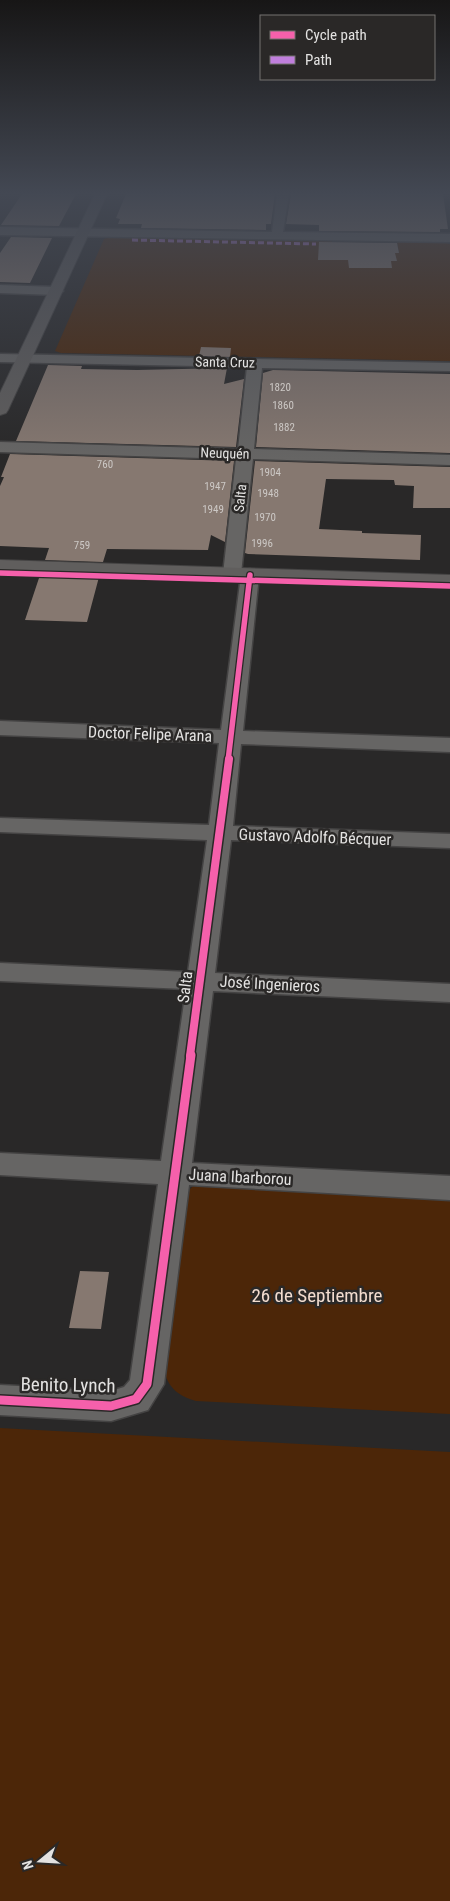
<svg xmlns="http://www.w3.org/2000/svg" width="450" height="1901" viewBox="0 0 450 1901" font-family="'Roboto Condensed',sans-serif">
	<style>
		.green { fill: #4c2608 }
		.building { fill: #867870 }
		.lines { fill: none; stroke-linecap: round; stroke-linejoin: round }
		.minor-casing { stroke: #444343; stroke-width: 3 }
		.secondary-casing { stroke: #444343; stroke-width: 2 }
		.minor { fill: #666564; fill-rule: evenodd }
		.secondary { fill: #605e5d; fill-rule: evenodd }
		.quiet { stroke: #c07fdc; stroke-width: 3; stroke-dasharray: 6 3; stroke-linecap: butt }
		.cycleway-far2-casing { stroke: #2a2827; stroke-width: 8 }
		.cycleway-far1-casing { stroke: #2a2827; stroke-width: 11 }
		.cycleway-casing { stroke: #2a2827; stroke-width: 12 }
		.cycleway-far2 { stroke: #f560ab; stroke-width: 5.5 }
		.cycleway-far1 { stroke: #f560ab; stroke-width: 8 }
		.cycleway { stroke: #f560ab; stroke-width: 9 }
		.labels { text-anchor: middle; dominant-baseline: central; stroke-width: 5; stroke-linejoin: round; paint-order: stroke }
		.far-number-label { font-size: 11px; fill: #ccc8c5 }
		.far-street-label { font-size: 14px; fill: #e3e2e1; stroke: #2a2827 }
		.street-label { font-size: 16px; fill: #e3e2e1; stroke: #2a2827 }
		.near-park-label { font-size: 19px; fill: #f2dccf; stroke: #2a2827 }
		.near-street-label { font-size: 19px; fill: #e3e2e1; stroke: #2a2827 }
	</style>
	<rect width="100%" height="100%" fill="#292828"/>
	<path class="green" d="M111,237l221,3v4l51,9h16l-2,-12 46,1 7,2v117l-389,-8 -6,-2 49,-112z
		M196,1183l254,7v224l-254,-13c-17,-5 -27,-12 -32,-30l19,-171 6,-10z
		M0,1428l450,24v449h-450z"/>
	<path class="building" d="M22,194h54l-17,32 -58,-1z
		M126,194h149l-4,30h-5v6l-125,-2 1,-4h-24l2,-5 -4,-1z
		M291,194h152l5,35h-8v3l-121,-1v-6l-33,-1z
		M11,237l41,1 -22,45 -30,-1v-29z
		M319,242l78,1 2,10h-4l2,8h-6l1,7h-43l-1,-8h-30z
		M201,347l30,1 -1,9 -31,-1z
		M48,365l34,1 -1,3 56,1 90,-2 -3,16 20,-5 -8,68 -220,-6z
		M273,370l177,4v79l-194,-6 7,-74z
		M10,454l224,7 -9,81 -14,-7 -3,15 -101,-1 -4,13 -58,-2 4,-12 -49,-2v-60l4,-9h-3z
		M255,461l195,6v41h-37l1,-22 -19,-1 -1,-5 -68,-1 -7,50 43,2v2l59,2 -1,25 -172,-6 -3,-1z
		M40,575l59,2 -12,45 -62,-2z
		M80,1271l29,1 -8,57 -32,-1z"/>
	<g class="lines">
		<defs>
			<path id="minor" d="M277,194h12l-6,38 167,2v8l-450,-7v-8l272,5z
				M0,285l56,2 7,4 -7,4 -56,-2z
				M0,354l450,9v8l-188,-3 -8,81 196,6v10l-197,-6 -12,115 2,-3 7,-2 7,2 2,4 -16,156 207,7v14l-209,-8 -8,82 217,8v14l-219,-8 -16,133 235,11v18l-237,-11 -21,172 258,13v24l-261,-15 -25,199 -16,26 -37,11 -111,-6v-30l111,6 13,-4 6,-7 28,-196 -158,-9v-22l161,8 25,-172 -186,-8v-18l188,9 19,-132 -207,-8v-14l209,7 10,-82 -219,-8v-14l221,9 20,-155 -2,3 -7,2 -7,-2 -2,-4 13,-115 -236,-7v-10l238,7 9,-82 -247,-5z"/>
			<path id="secondary" d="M95,194h12l-99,216 -2,3 -6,2v-22z
				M0,560l450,15v12l-450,-15z"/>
		</defs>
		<use href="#minor" class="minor-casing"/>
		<use href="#secondary" class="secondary-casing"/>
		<use href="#minor" class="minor"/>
		<use href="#secondary" class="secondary"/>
		<path class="quiet" d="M132,240l184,4"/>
		<defs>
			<path id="cycleway-far2" d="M0,573l450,13
				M228,761l22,-186"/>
			<path id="cycleway-far1" d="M190,1056l39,-297"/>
			<path id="cycleway" d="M0,1400l111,6 25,-7 11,-15 44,-329"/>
		</defs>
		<use href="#cycleway-far2" class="cycleway-far2-casing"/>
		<use href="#cycleway-far1" class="cycleway-far1-casing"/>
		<use href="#cycleway" class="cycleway-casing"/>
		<use href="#cycleway-far2" class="cycleway-far2"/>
		<use href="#cycleway-far1" class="cycleway-far1"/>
		<use href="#cycleway" class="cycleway"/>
	</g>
	<linearGradient id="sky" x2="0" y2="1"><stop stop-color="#171616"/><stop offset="0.42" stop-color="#434853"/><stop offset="1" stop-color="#434853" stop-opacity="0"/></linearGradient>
	<rect width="450" height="460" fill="url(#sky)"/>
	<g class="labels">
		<g class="far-number-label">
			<text x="280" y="387">1820</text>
			<text x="283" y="405">1860</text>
			<text x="284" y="427">1882</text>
			<text x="105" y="464">760</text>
			<text x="270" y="472">1904</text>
			<text x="215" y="486">1947</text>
			<text x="268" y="493">1948</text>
			<text x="213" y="509">1949</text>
			<text x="265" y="517">1970</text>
			<text x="262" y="543">1996</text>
			<text x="82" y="545">759</text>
		</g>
		<g class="far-street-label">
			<text transform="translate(225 362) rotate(1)">Santa Cruz</text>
			<text transform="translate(225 453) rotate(2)">Neuquén</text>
			<text transform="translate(240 498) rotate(-84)">Salta</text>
		</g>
		<g class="street-label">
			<text transform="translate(150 734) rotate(2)">Doctor Felipe Arana</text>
			<text transform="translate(315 837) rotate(2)">Gustavo Adolfo Bécquer</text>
			<text transform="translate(270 984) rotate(3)">José Ingenieros</text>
			<text transform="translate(185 987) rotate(-83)">Salta</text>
			<text transform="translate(240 1177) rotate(3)">Juana Ibarborou</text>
		</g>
		<g class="near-park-label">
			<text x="317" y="1295">26 de Septiembre</text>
		</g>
		<g class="near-street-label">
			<text transform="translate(68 1385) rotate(1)">Benito Lynch</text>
		</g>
	</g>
	<rect x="260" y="15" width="175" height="65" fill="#2a2827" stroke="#747271"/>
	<rect x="270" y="31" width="25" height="8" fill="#f560ab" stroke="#747271"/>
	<text x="305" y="40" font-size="15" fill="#e3e2e1">Cycle path</text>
	<rect x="270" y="56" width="25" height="8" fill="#c07fdc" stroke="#747271"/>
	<text x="305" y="65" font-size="15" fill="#e3e2e1">Path</text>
	<g transform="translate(40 1861) rotate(252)" stroke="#2a2827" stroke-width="4" paint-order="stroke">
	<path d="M0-4L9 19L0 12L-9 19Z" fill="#e3e2e1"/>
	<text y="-8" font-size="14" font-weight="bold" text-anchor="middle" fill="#e3e2e1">N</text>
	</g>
</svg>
